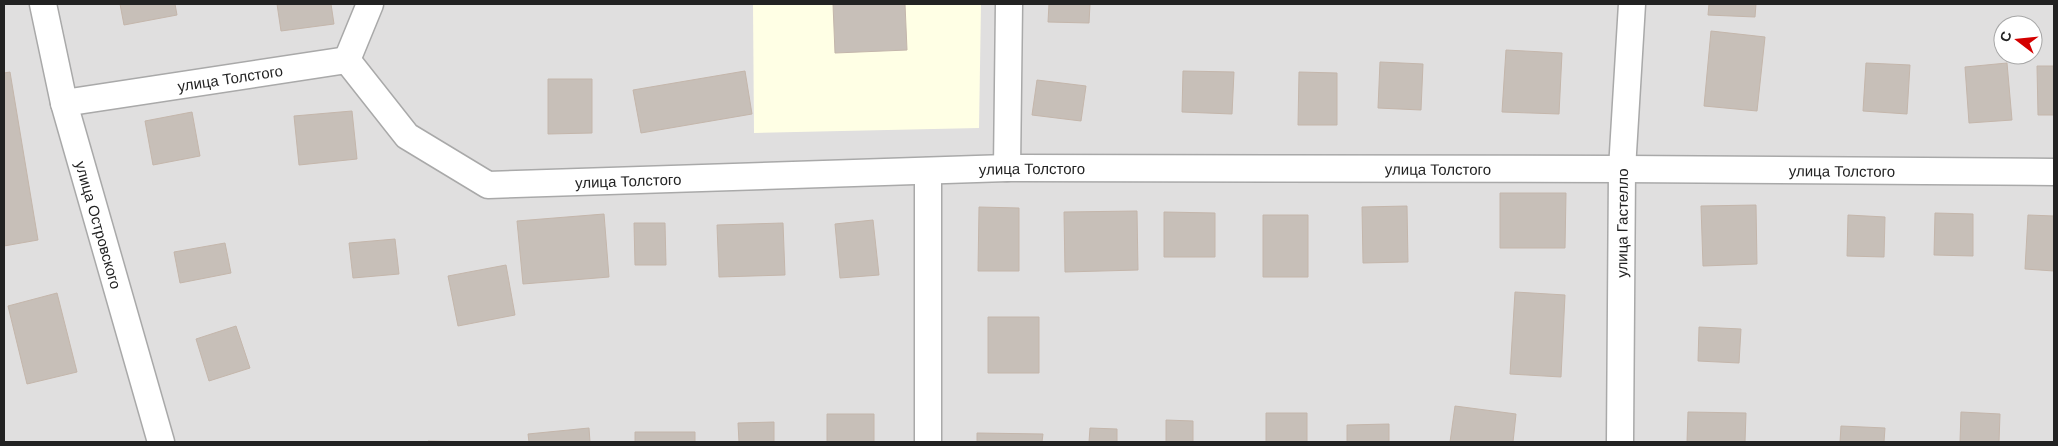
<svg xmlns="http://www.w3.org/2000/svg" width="2058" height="446" viewBox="0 0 2058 446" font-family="Arial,sans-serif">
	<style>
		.residential { fill: #e0dfdf; fill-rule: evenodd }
		.education { fill: #ffffe5 }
		.building { fill: #c7bfb8; stroke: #c4b6ab }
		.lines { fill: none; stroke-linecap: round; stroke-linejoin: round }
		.minor-casing { stroke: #a9a9a9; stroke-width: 29 }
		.minor { stroke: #fff; stroke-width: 26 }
		.labels { text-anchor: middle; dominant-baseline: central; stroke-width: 4.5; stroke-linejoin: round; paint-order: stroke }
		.street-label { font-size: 15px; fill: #222; stroke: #fff }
	</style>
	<rect width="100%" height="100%" fill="#f2efe9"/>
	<path class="residential" d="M4,4h2050v438h-2050zM2003,25h30v30h-30z"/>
	<path class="education" d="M753,4h228l-2,124 -225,5z"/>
	<path class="building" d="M120,4h55l2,11 -53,10z
		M277,4h54l3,20 -53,7z
		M833,4h72l2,46 -72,3z
		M1049,4h41l-1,19 -41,-1z
		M1709,4h47l-1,13 -47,-2z
		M1711,31l54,6 -8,74 -53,-5z
		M1506,50l56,3 -3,61 -57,-2z
		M1380,62l43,2 -2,46 -43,-2z
		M1866,63l44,2 -3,49 -44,-3z
		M2007,63l5,57 -43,3 -4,-56z
		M2037,66h17v49h-16z
		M745,71l7,43 -111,19 -8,-43z
		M1183,71l51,1 -2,42 -50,-2z
		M10,72l28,168 -34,6v-173z
		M1299,72l38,1v52h-39z
		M548,79h44v54l-44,1z
		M1037,80l49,6 -5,35 -49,-6z
		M352,111l5,48 -58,6 -5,-49z
		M192,112l8,44 -47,9 -8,-44z
		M1500,193h66l-1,55h-65z
		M1756,205l1,59 -54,2 -2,-60z
		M1407,206l1,56 -45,1 -1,-56z
		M979,207l40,1v63h-41z
		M1137,211l1,59 -73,2 -1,-60z
		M1164,212l51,1v44h-51z
		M1935,213l38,1v42l-39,-1z
		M604,214l5,63 -86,7 -6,-63z
		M1263,215h45v62h-45z
		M1848,215l37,2 -1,40 -37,-1z
		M2028,215l26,1v55l-29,-2z
		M873,220l6,55 -39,3 -5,-54z
		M634,223h31l1,42h-31z
		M783,223l2,52 -66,2 -2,-52z
		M395,239l4,35 -46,4 -4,-35z
		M225,243l6,30 -51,10 -6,-31z
		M506,265l9,50 -57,11 -10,-50z
		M1515,292l50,3 -4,82 -51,-3z
		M57,293l20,79 -50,12 -19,-78z
		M988,317h51v56h-51z
		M236,326l14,42 -41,13 -13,-42z
		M1699,327l42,2 -2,34 -41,-2z
		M1455,406l61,8 -3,28h-63z
		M1688,412l58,1 -1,29h-58z
		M1961,412l39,2 -1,28h-39z
		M1266,413h41v29h-41z
		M827,414h47v28h-47z
		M1166,420l27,1v21h-27z
		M774,422v20h-35l-1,-19z
		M1389,424v18h-42v-17z
		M1841,426l44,2 -1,14h-44z
		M589,428l1,14h-61l-1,-8z
		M1090,428l27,1v13h-28z
		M635,432h60v10h-60z
		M977,433l66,1 -1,8h-65z
		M428,441l52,1h-52z"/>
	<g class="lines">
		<defs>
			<g id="minor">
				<path id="s1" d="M43,4l21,99 97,339"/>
				<path d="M347,60l23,-56"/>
				<path id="s2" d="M64,103l283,-43 60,76 81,49 519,-17 615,1 432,3"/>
				<path d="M1007,168l2,-164"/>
				<path d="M928,442v-271"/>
				<path id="s3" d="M1620,442l2,-273 10,-165"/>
			</g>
		</defs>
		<use href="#minor" class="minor-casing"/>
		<use href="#minor" class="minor"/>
	</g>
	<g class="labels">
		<g class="street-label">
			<text stroke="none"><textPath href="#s2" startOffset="168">улица Толстого</textPath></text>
			<text stroke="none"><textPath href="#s2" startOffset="1428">улица Толстого</textPath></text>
			<text stroke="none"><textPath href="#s2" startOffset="1022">улица Толстого</textPath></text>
			<text stroke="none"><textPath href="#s2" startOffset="1832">улица Толстого</textPath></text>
			<text stroke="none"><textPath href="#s2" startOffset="618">улица Толстого</textPath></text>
			<text stroke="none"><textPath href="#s3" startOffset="219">улица Гастелло</textPath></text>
			<text stroke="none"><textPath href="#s1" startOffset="228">улица Островского</textPath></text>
		</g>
	</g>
	<rect width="2058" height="446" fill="none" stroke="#222222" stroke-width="10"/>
	<g transform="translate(2018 40) rotate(286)"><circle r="24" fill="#ffffff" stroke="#a7a7a7"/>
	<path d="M0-4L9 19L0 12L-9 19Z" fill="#d40000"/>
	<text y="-8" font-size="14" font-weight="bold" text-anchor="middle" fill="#222222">С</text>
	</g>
</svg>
